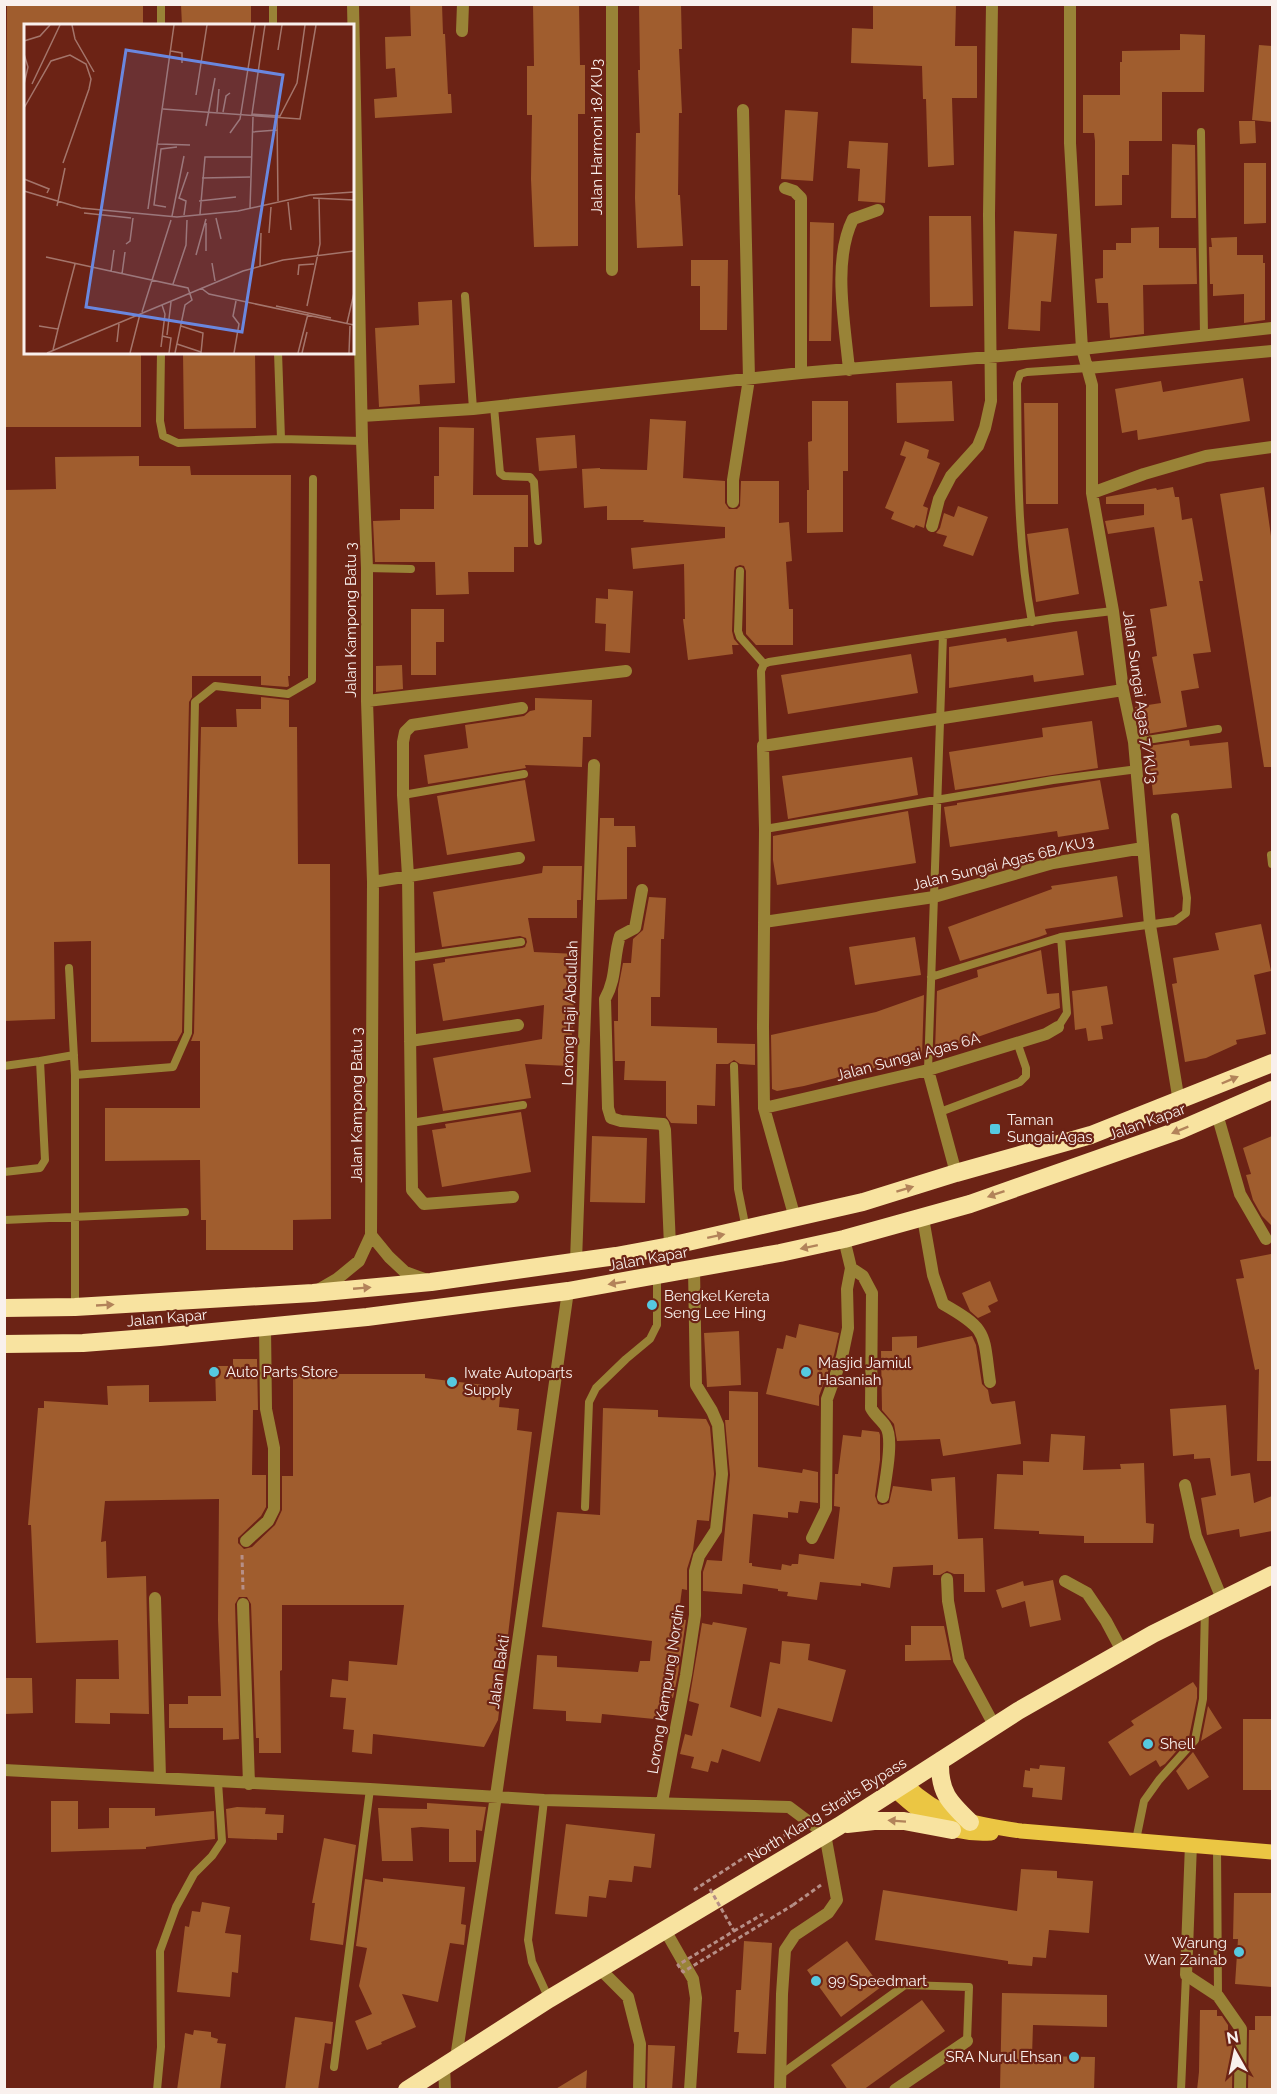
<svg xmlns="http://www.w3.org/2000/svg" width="1277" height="2094" viewBox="0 0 1277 2094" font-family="Raleway,sans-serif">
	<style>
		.building { fill: #a05d2e }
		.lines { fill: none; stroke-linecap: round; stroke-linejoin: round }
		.path { stroke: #b68f87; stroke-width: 3; stroke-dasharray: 4.5 3; stroke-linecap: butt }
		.lane { stroke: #998337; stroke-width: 8 }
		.street { stroke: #998337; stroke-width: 12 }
		.primary { stroke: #ebc643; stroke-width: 15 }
		.highway { stroke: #f8e3a0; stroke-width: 18 }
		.path-bridge { stroke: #b68f87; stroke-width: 3; stroke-dasharray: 4.5 3; stroke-linecap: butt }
		.oneway { fill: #b2835a }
		.poi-dot { fill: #56c9e0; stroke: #6c2315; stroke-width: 2 }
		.labels { text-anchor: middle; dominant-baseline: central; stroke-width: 4.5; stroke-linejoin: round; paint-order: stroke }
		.street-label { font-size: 15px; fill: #f9f0ed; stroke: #6c2315 }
		.poi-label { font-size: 15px; fill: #f9f0ed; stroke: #6c2315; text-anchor: start }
		.inset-road { fill: none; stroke: #a4756b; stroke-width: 1.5 }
		.view { fill: #6a87df; fill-opacity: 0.15; stroke: #6a87df; stroke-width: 3 }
		.inset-edge { fill: none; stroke: #f9f0ed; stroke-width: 3 }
	</style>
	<rect width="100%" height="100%" fill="#6c2315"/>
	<path class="building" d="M7,4h136v22h-117v326h115v75h-136z
		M181,4h70v22h-69z
		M410,4h32l1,30h2l3,60h3l1,19 -77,5 -1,-19 23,-2 -2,-29 -9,1 -1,-32 26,-1z
		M533,4h46l1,61h5v49h-7v132l-44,1 -3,-68 1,-64h-5v-49h7z
		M639,4h42l1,45h-3l3,64h-3l-1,82h2l3,51 -46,2 -2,-50 1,-65h4l-2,-63h2z
		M873,4h83l-1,42h22v52h-25l2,67 -26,2 -2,-68h-3l-1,-33 -71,-3 1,-35 21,1z
		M1180,34l25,1 -1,57h-42v49h-33v34h-7v30l-27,1v-65l-1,-8h-11v-38h37v-33h2v-11l58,-1z
		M1259,45l13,1v76l-20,-2z
		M785,110l33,2 -5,69 -32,-2z
		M1239,121h16l1,22 -16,1z
		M849,141l39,2 -3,60 -27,-2 2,-32 -13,-1z
		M1172,144l23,1 1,73h-25z
		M1244,163h22v60l-22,1z
		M929,216h42l2,90 -43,1z
		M810,222l24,1 -3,118h-22z
		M1159,227v21h37l1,36 -54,1 1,49 -34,4 -2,-35h-11l-2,-24 8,-1v-28h13v-7h15v-15z
		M1014,231l43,3 -6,68 -10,-1 -1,30 -32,-2z
		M1237,237v18h26v8h2v57l-21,3v-29l-31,2v-12h-3l-1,-37h3l-1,-9z
		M691,260h37l-1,70h-27v-44h-9z
		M452,300l3,83 -36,2 1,19 -41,3 -4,-79 44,-3 -1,-23z
		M183,352h72l1,76 -72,1z
		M1243,378l7,43 -112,19 -1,-10 -15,3 -7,-44 46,-8 2,11z
		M952,381l2,40 -57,2 -1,-40z
		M812,401h36v70h-5v61l-36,1v-43h2l-1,-48 4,-1z
		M1024,403h34v101h-32z
		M650,419l36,2 -3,57 42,3v22l4,6h8l3,-3 1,-25h38v42l10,-1 3,39 -6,1 3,47h4v36h-37l-10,-11v-63l-2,-5 -4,-1 -5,2 -1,4 -2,60 2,8 5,6h-7l1,9 -45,6 -5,-41h2l-1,-55 -51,5 -2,-21 94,-10v-11l-82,-5 1,-2h-37v-14l-23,2 -2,-39 18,-1v1l47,1z
		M439,427l35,1 -1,67h55v52h-14v25h-46l1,22 -33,1 -1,-33h-60l-2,-41 27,-1v-11h34v-33h5z
		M575,435l2,33 -38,3 -3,-33z
		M905,441l24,9 -2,8 13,5 -17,43 5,2 -4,20 -8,-3 -2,3 -23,-9 3,-7 -9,-4 21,-51 -6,-2z
		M139,456v10h51l1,9h100l-1,201h-2l1,10 -2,1 -26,-2v-9h-69v21l-3,5 -7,330 -5,9 -86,1v-101l-37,1 1,77 -51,2v-531l52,-1 -1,-32z
		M1173,487l2,10h4l3,23 10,-2 11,63h-4l12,71 -18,2 6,34 -18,3 6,36 -40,7 -1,-6 -6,1 -5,-22 26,-4 -9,-46 5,-1 -7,-47 17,-3 -13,-79 -46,7 -3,-13 39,-6v-11h-38v-7l50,-9 1,2z
		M1264,487l8,56v224h-8l-44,-273z
		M958,506l30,11 -15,39 -30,-10 4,-10 -11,-3 4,-5 4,-15 10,4z
		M1068,528l11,66 -43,8 -9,-68z
		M608,589l25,2 -3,62 -25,-2 1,-27 -11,-1 1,-25 12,1z
		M411,609h33v33h-8v33h-25z
		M1077,631l7,44 -50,7 -1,-7 -84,13v-41l57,-9 1,4z
		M911,654l7,39 -130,21 -7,-39z
		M402,665l1,24 -27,3v-26z
		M261,697l28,3v27h8l1,137h32l1,355 -38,1v30h-87v-30h-5l-1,-60 -95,1v-53h95v-67h-9l3,-8 7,-306h36l-1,-18h25z
		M535,698l57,2 -1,37h-8l-1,30 -57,-2 1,3 -98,16 -4,-29 44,-7 -3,-23 59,-9 6,-5 5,-1z
		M1092,721l6,47 -143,22 -6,-38 94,-15 -1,-9z
		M1189,740l1,6 38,-4 4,46 -79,7 -5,-49z
		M912,757l6,38 -130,24 -6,-43z
		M525,780l10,61 -88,14 -10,-59z
		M1100,780l9,49 -51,8 -1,-6 -107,16 -6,-40 13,-2v-2z
		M908,811l8,52 -139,22 -4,-25v-24z
		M600,818h14v8h21l1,21h-9v52l-30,1z
		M543,866h39l-1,34h-4v18h-49l6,34 43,2 -7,112 -45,-2 6,34 -88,13 -10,-53 109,-19 2,-34 -101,16 -10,-57 12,-2v-3l77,-11 3,-1 2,-5 -1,-4 -6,-2 -78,11 -9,-55 109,-19z
		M1117,876l6,41 -78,12 2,5 -8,3 -79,24 -12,-34 104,-38 -1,-3z
		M649,897l17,1 -2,41h-3l-1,58h-9v29l66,2v15l38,1v21l-15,-1 -6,-4 -6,4h-12l-1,42 -18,-1v19l-26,-1 -5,-7v-35l-42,-1 1,-19h-10l-1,-40h4v-32l5,-26h8l2,-24 10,-9z
		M1261,924l10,47 -17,4 12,59 -30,6 1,4 -31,14 -21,4 -13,-78 5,-1 -4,-25 46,-8 -4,-17z
		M915,937l6,38 -66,10 -6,-38z
		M1041,950l6,44 12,-1 1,15 -125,44 2,-61 41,-14 -1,-7z
		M1107,986l6,38 -12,2 2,13 -15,2 -2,-13 -11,2 -3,-39z
		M924,995l-2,61 -118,30 -27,5 -5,-2 -1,-54 105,-23z
		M521,1112l10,60 -89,15 -10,-57 14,-2 -1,-4z
		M592,1136l55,2 -2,65 -55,-1z
		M1272,1136v90l-10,-10 -9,-16 -7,-25 5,-1 -8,-26z
		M1271,1254l1,8v199h-15l2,-92 -4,1 -19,-91 8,-1 -4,-18z
		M990,1281l8,20 -10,5 3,6 -13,6 -8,-7 -8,-18z
		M799,1324l40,9 -5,22 -15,41v10l-53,-12 11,-46 6,1 3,-14 10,3z
		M739,1331l2,54 -34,2 -3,-54z
		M917,1336v12l55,-12 4,9 6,39 6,6 2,11 2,3 23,-3 6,43 -78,12 -3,-17 -43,2 -3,-17 -12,-14 -1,-59h11v-14z
		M233,1359h24l1,51h-5l-1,65h14v32l-5,9 -23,22v5l6,6 8,-2 23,-22 7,-15v-34h11v-102h132v4l76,9 -2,20 20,2 -2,21 15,2 -34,288 -14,27 -111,-13 -1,20 -20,-2 2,-22 -11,-1 3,-31 -16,-1 2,-18 16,2 1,-20 48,4 7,-60h-122v65l-2,1 1,82h-22v-15h-3l-5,-134 -4,-7h-8l-4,7 4,135 -16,1v-12h-54v-24h19v-8h33l-3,-76 1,-121 -114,2 -4,41 5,-1 1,37 39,-2 3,138 -39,-1v11l-35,-1 1,-44h43l-1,-39 -82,3 -5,-118h-3l10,-117h6v-7l64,4 -1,-19 42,-1v17l67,-1 -1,-35h18z
		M729,1391l29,1v75l44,6 1,-4 15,3v31l-18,-2 -2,12 -10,-1v6l-35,-4 -4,49h3v3l29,4 1,-6 9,2 1,-2h6l1,-10 35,5 6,-52 -6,-1 1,-32h3l5,-39 18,2 1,-7 17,2 1,3v25l-5,36 3,8 4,1 7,-2 4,-17 39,5 -1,-12 24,-2 3,62 25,-1 2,54h-21v-18h-10l-7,-3 -7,4h-7v-10l-40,2 -3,21 -29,-5v3l-41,-4 -3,18 -30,-4 1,-4 -10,-1v-2l-35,-5 -1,10 -39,-3v-19l4,-12 15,1 8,-86 -5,-55h4z
		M1226,1405l5,71 19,-3 4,30 18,-7v35l-32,6 -1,-8 -32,6 -6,-37 15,-3 -6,-37 -16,1v-5l-21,2 -3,-47z
		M603,1408l55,2v7l48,2 4,8 4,47 -5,47 -12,-1 -4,30 -6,19v21l-5,-1 -4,30 8,1 -8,54 -5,24 -5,-2 -3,24 -63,-6 -1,9 -35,-2v-10l-33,-2 4,-54 20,1v11l81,5 2,-11h10l2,-20 -110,-14 15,-115 43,3z
		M1051,1434l34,2 -2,34 38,-1 -1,-5 24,-1 2,60 8,1 -1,19h-69v-7l-45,-2v-3l-45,-2 3,-55 26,1v-14l26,1z
		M1053,1580l8,40 -31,7 -5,-26 -23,7 -6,-18 27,-9 1,5z
		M713,1622l34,6 -17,79 31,10 9,-55 10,2 2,-23 28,3 -2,16 38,10 -14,52 -54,-14 -18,54 -38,-13 -4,14 -7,-2 -3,11 -17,-4 3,-11 -14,-3 5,-20 7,2 7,-32 -10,-3 13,-78 10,2z
		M911,1626h33l7,34 -46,1v-16h6z
		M4,1678h28l1,35 -29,1z
		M1193,1682l4,6v10l-8,39 -24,27 -5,3 -4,-7 -26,16 -22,-34 26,-17 -3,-4z
		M1208,1706l14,22 -21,13z
		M1243,1719h29v71h-29z
		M1193,1752l16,25 -21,13 -12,-19z
		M1040,1765l25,2 -3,33 -30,-3 1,-9 -10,-1 2,-17 5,1v-3l9,1z
		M51,1801h27v28l31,-1v-20h46v8l59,-5 1,28 -69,8v2l-95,3z
		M427,1803l59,4 -4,24 -6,-1v32h-27v-33l-28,-2 -10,1 2,33h-31l-4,-53 49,1z
		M237,1807l29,1 -1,6 19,1 -1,18h-6v7l-49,-2 -2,-29z
		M566,1824l89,10 -4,34 -17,-2 -2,16 -23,-2 -3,18 -17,-2 -2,21 -32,-3z
		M324,1838l32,7 -13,100 -33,-5 5,-37h-3z
		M1021,1869l36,2v7l36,3 -4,52 -40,-3 -3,28 -13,-1 -1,9 -24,-2v-3l-133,-21 8,-50 134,21z
		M383,1878l82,9 -4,37 5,1 -2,20 -14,-2 -12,59 -36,-8 14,33 -35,15 1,2 -15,6 -12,-29 17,-7 -13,-28 8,-38 -11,-2 9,-67 18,3z
		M1234,1893h38v94l-37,-3 3,-45h-5z
		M202,1902l28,5 -5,26 16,2 -3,38 -6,-1 -2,25 -53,-5 8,-66 4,1 3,-16 8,1z
		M744,1941l28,2 -6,111 -29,-1 2,-21h-5l2,-42h5z
		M847,1941l34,46 -40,30 -34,-47z
		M1002,1993l105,2v32l-74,-2 -1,31 63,1 -1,33h-94z
		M922,2000l23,31 -82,59h-15l-17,-25z
		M1200,2010h17v6h5l6,9v6l5,1 -1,58h-35l2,-18z
		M1255,2016h17v74h-24l1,-60h6z
		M295,2017l38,5 -2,22 -6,-1 -7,47h-33z
		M194,2030l17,2v5l7,2 -1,4 9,1 -6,46h-43l8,-57 8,2z
		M648,2045l27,1 -3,44h-25z
		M587,2070l-1,20h-32z"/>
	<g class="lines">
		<path class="path" d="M242,1555l1,35
			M694,1890l65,-42 30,-15
			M793,1905l28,-20
			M734,1931l29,-17"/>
		<path class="lane" d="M273,4v22
			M161,26v-22
			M1201,132l3,203
			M465,296l8,113
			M161,352l-1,69 3,15 15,7 103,-4 81,2
			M278,352l3,87
			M494,407l6,66 4,3 26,1 4,5 4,59
			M367,568l44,1
			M740,571l-2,60 2,6 24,27
			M1032,622c-15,-79 -14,-159 -15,-239l3,-9 7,-2 61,-4
			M1134,742l84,-13
			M763,746l-2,-75 3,-7 5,-2 284,-44 60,-7
			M403,795l121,-21
			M765,829l288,-49 85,-11
			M1271,855l1,9
			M408,958l113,-16
			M69,968l6,107v232
			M931,977l130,-40 114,-16 11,-8 1,-15 -12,-81
			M1058,1027l9,-14 -6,-76
			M40,1061l34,-6
			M4,1066l36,-5 5,99 -5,8 -36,4
			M734,1066l4,123 8,40
			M928,1070l15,-435
			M75,1075l98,-8 15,-34 7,-331 20,-16 73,8 24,-14 1,-201
			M940,1112l80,-30 6,-6v-8l-9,-26
			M411,1123l112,-18
			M4,1220l181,-8
			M585,1507l4,-105 7,-14 30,-29 24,-20 7,-14v-49
			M544,1800l-16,140 4,22 17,37
			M1136,1840l8,-39 15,-21 36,-40 8,-41 2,-92
			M1217,1846l1,150
			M334,2067l36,-278
			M780,2075l125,-90 64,2 -2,54
			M157,2090l4,-43 -1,-96 16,-44 18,-33 18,-18 10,-15 -4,-59
			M1181,2090l5,-115"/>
		<path class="street" d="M612,4v266
			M1070,4v139l12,206 190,-21
			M462,31l1,-27
			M785,188l9,3 7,7v175
			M1088,368l184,-17
			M849,370c-4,-46 -17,-109 4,-151l25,-9
			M362,416l111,-7 328,-36 281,-24 10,36v108l21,118 10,79 11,52 16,183 29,177
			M1092,493l52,-19 62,-18 66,-9
			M733,502v-22l16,-101 -6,-269
			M932,526l7,-27 12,-23 27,-30 7,-18 6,-27 -2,-186 3,-211
			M367,701l259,-30
			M373,882l146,-24
			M642,890l-7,38 -15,8c-7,22 -3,42 -15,63l3,109 3,10 10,3 42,3 2,6 5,116
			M764,922l170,-25 119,-34 90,-15
			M410,1041l108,-16
			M928,1070l28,103
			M764,1108l164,-38 118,-36 12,-7
			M1217,1114l23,80 26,45
			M513,1197l-89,7 -12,-14 -4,-314 -5,-81v-53l2,-10 7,-7 110,-17
			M795,1218l-31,-110 -1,-81 2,-198 -2,-83 360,-56
			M923,1218l10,57 10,29c46,26 40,29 47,78
			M371,1235l18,22 16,15 22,8
			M576,1261l18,-496
			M851,1268l12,8 9,17 -1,115c4,8 11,12 15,19 8,12 -1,55 -3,70
			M318,1290l19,-11 22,-18 12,-26 2,-353 -6,-181v-133l-5,-127 -9,-437
			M1185,1485l11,51 26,63
			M812,1538l14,-29 1,-110 15,-42 6,-29 -1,-39 4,-21 -7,-29
			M246,1541l22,-20 6,-12v-61l-8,-39 -1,-82
			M947,1579l1,22 11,59 35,65
			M1065,1581l22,12 19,28 16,30
			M155,1598l5,180
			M243,1604l6,180
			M4,1770l366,19 174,11 245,7 36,27 12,66 -9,13 -33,22 -10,15 -3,44 -2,96
			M662,1802l24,-127 9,-60v-44l4,-15 17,-26 6,-56 -4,-49 -6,-14 -16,-26 -2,-116
			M1191,1844l-5,131 32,21 23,33 -1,61
			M665,1930l28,49 3,19 -6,92
			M600,1969l28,28 12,47 -1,46
			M456,2058l40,-262 72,-505
			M444,2065l1,25
			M895,2090l72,-49"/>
		<path class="primary" d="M905,1784c36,35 67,40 116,47l251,21
			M895,1790c29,27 54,46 96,43"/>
		<path class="highway" d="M4,1308l71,-1 238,-14 118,-11 185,-26 54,-10 193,-44 93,-29 135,-38 181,-72
			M4,1344l79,-1 77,-6 207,-20 201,-26 212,-38 64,-14 126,-35 210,-74 92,-40
			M940,1761c-1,31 9,41 30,61
			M847,1824l27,-3h30l48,9
			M407,2090l142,-91 290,-173 179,-115 135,-77 119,-59"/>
		<path class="path-bridge" d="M710,1889l24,42 -56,34 5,7 110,-67"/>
	</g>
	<defs><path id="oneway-solid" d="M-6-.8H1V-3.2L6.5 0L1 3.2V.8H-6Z" transform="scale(1.5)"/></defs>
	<g class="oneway">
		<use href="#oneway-solid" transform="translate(1230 1080) rotate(-23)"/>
		<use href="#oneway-solid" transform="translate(1180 1130) rotate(158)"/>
		<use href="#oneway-solid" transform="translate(905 1189) rotate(-17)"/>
		<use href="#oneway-solid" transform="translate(996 1194) rotate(161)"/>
		<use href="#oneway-solid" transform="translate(716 1236) rotate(-12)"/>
		<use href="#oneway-solid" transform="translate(809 1247) rotate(168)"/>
		<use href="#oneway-solid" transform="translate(617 1283) rotate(171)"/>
		<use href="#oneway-solid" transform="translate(362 1288) rotate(-5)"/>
		<use href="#oneway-solid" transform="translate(105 1305) rotate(-3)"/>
		<use href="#oneway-solid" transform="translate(897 1821) rotate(-176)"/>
	</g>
	<g class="poi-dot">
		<rect x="989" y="1123" width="12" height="12" rx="3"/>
		<circle cx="652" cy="1305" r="6"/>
		<circle cx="214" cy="1372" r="6"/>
		<circle cx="806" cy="1372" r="6"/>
		<circle cx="452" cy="1382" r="6"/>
		<circle cx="1148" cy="1744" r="6"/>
		<circle cx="1239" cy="1952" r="6"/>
		<circle cx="816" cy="1981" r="6"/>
		<circle cx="1074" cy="2057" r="6"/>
	</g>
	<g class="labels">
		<g class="street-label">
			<text transform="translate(597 137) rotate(-90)">Jalan Harmoni 18/KU3</text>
			<text transform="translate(351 620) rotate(-90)">Jalan Kampong Batu 3</text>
			<text transform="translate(1140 697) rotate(82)">Jalan Sungai Agas 7/KU3</text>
			<text transform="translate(1003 863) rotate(-14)">Jalan Sungai Agas 6B/KU3</text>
			<text transform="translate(570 1013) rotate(-88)">Lorong Haji Abdullah</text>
			<text transform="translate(908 1057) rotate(-15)">Jalan Sungai Agas 6A</text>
			<text transform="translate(357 1105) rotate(-90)">Jalan Kampong Batu 3</text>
			<text transform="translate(1147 1122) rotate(-20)">Jalan Kapar</text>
			<text transform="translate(648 1259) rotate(-10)">Jalan Kapar</text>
			<text transform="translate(167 1318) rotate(-5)">Jalan Kapar</text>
			<text transform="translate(499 1672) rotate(-82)">Jalan Bakti</text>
			<text transform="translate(666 1689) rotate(-81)">Lorong Kampung Nordin</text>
			<text transform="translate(827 1810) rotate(-32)">North Klang Straits Bypass</text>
		</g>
		<g class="poi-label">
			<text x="1007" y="1120">Taman<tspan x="1007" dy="17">Sungai Agas</tspan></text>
			<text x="664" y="1296">Bengkel Kereta<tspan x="664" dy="17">Seng Lee Hing</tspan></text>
			<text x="818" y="1363">Masjid Jamiul<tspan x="818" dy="17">Hasaniah</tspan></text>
			<text x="226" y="1372">Auto Parts Store</text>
			<text x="464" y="1373">Iwate Autoparts<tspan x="464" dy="17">Supply</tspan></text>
			<text x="1160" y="1744">Shell</text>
			<text x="1227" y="1943" text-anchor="end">Warung<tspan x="1227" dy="17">Wan Zainab</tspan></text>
			<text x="828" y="1981">99 Speedmart</text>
			<text x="1062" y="2057" text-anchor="end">SRA Nurul Ehsan</text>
		</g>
	</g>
	<g transform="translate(24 24)">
		<rect width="330" height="330" fill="#6c2315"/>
		<path class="inset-road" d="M48,1l3,14 19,33M241,1l-13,89 28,2 17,-33 8,-58M0,17l16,-5 10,-11M254,26l4,-25M147,27l11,2v10M0,30l4,13 -4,17M8,60l28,-59M172,71l11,-70M0,84l27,-47 19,-6 16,9 5,15 -2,10 -26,74M139,85l137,10 16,-94M193,88l2,-23M199,88l3,-16 4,-3M253,93l1,84M182,102l9,-48M228,108l25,-2M206,109l10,-14 15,-94M134,120l32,1M178,154l48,-1M0,155l25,10 -2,4M0,167l57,17 96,9 61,-6 72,-16 44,-3M289,174l41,2M175,177l37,-4M264,178l3,28M33,182l8,-38M142,183l-12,-2 7,-56 16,-2M226,184l3,-91M124,185l26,-184M60,189l47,5M176,190l5,-57h46M160,191l2,-14 -7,-3 9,-26M148,192l12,-60M192,194l5,21M245,209l2,-26M102,220l4,-3 3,-23M182,227v-28M172,231l10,-36M22,233l142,31 4,12 -7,5 -10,48M188,239l3,18M236,242l1,-33M87,248l3,-22M98,250l3,-22M274,251l1,-10 15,-1M149,260l13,-39 1,-25M177,264l8,6 145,31M252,282l55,12M283,282l13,-62 -1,-45M118,288l29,-92M323,299l7,-30M15,302l19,3 -5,21M157,302l22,7 -2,20M34,305l17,-65M143,311l4,-33M138,312l9,2 -2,15M93,318l2,-18M153,320l24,8M137,323l4,-33 -3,-9M23,329l196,-82 40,-11 71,-9M106,329l10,-39M210,329l5,-29 -6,-8 3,-15M274,329l10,-39M278,329l5,-21M325,329l1,-27"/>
		<path class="view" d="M102,26l157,25 -41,257 -156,-25z"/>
		<rect width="330" height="330" class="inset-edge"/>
	</g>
	<rect width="1277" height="2094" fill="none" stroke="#f9f0ed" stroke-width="12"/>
	<g transform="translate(1235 2052) rotate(351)" stroke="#6c2315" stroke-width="4.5" paint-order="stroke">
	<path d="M0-4.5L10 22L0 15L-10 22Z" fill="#f9f0ed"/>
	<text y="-9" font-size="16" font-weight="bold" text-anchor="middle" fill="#f9f0ed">N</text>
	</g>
</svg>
